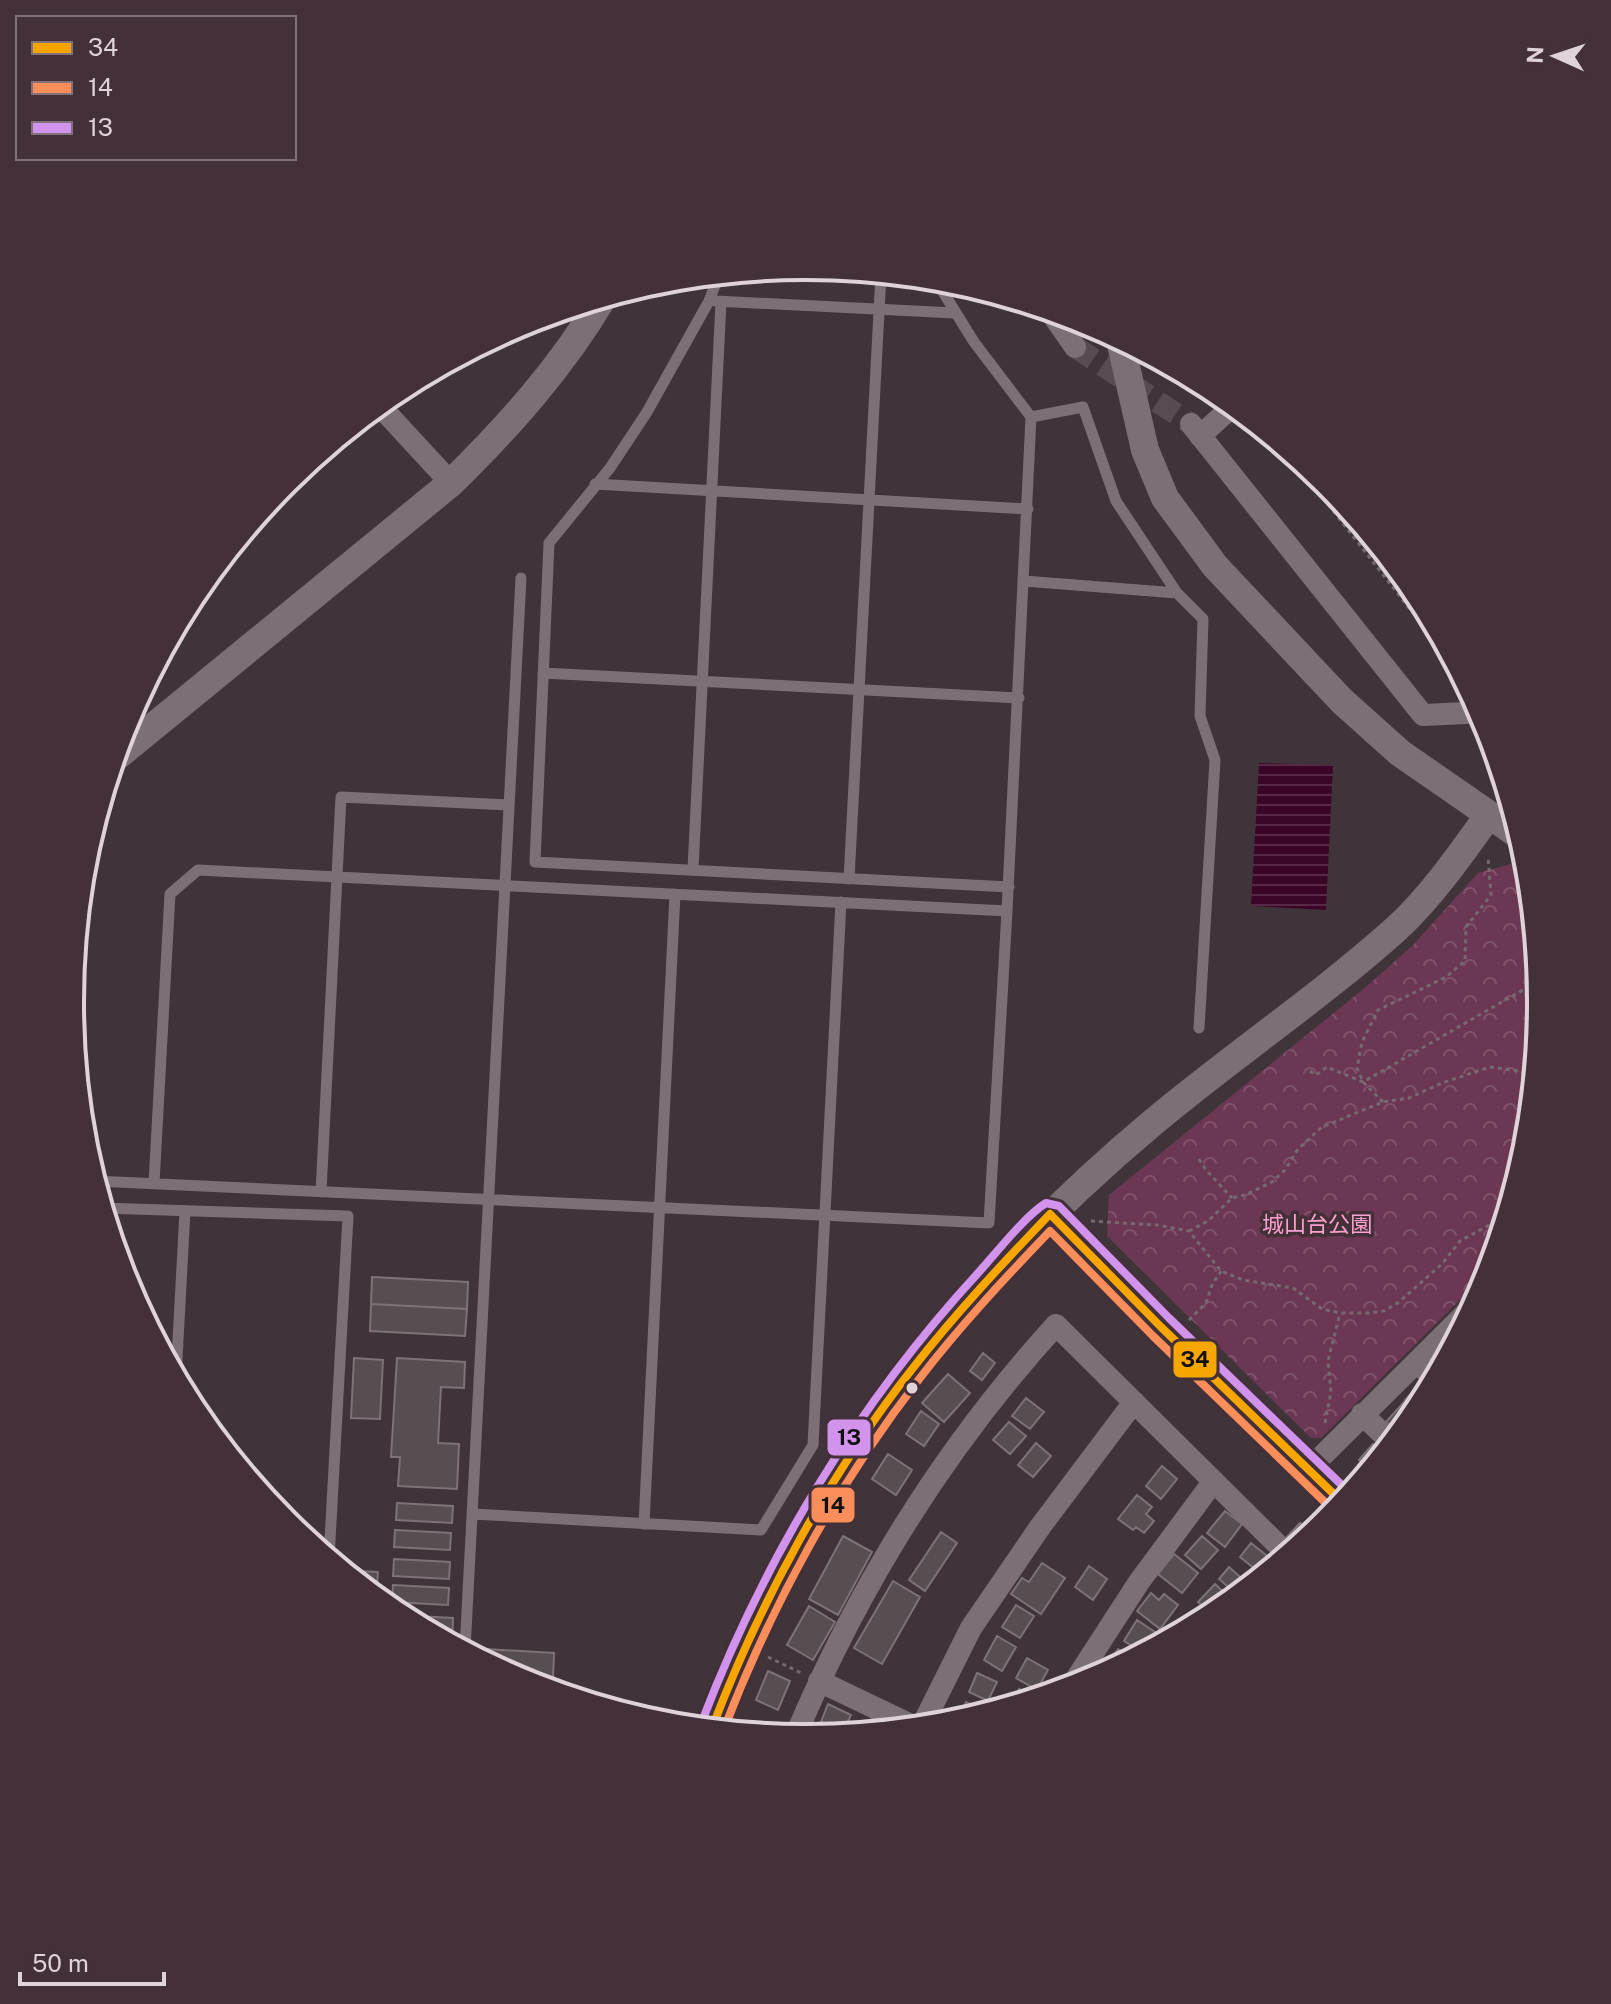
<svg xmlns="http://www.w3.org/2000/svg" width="1611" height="2004" viewBox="0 0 1611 2004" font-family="'Public Sans','Noto Sans JP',sans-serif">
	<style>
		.park { fill: url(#park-crowns) }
		.water { fill: url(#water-rules) }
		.building { fill: #574e52; stroke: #7c7277; stroke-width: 2 }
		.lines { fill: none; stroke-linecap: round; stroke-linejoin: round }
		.minor-tunnel { stroke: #574c51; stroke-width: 22; stroke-dasharray: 22 11; stroke-linecap: butt }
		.path { stroke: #746a6f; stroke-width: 3; stroke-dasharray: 4 4; stroke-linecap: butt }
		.service { stroke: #7b7075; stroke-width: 11 }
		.minor { stroke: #7b7075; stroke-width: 22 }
		.tertiary { stroke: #7b7075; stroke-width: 28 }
		.bus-1-casing { stroke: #433039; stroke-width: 14 }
		.bus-2-casing { stroke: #433039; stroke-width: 14 }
		.bus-3-casing { stroke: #433039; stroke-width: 14 }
		.bus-1 { stroke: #f7a600; stroke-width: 8 }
		.bus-2 { stroke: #fa8e5a; stroke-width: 8 }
		.bus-3 { stroke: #d193ec; stroke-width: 8 }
		.bus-dot { fill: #dfd3d9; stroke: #433039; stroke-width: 3 }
		.labels { text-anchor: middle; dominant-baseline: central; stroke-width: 7; stroke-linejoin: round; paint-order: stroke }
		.park-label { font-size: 22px; fill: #fca1cf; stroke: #433039 }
		.rim { fill: none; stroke: #dfd3d9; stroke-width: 4 }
		.line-badge { stroke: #433039; stroke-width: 3 }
		.pale-badge-label { font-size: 22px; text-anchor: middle; font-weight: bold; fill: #111 }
	</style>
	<defs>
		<pattern id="park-crowns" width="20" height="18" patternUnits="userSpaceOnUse" patternTransform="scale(2)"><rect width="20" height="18" fill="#6c3753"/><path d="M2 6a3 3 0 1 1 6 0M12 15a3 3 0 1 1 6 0" fill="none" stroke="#81536b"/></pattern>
		<pattern id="water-rules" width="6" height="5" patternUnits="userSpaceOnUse" patternTransform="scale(2)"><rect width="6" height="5" fill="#3b0527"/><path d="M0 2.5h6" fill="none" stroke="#572946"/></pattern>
	</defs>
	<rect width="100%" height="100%" fill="#3f3439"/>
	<path class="park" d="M1522,861l6,4 13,137 -14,144 -38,125 -168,167h-10l-204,-202 2,-41 258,-209 46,-41 65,-72z"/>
	<path class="water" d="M1259,763l74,2 -7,145 -75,-4z"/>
	<path class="building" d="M372,1277l96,5 -1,27 -96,-5z
		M371,1304l96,5 -2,27 -95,-5z
		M983,1353l12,10 -13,17 -12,-9z
		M354,1358l29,2 -3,59 -29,-1z
		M397,1358l68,4 -1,26 -23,-1 -3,56 21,1 -2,45 -59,-3 2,-29h-9z
		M948,1374l22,19 -26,29 -22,-19z
		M1423,1381l6,6 -12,24 -12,-11z
		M1026,1398l18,14 -14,17 -18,-13z
		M1404,1402l11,11 -16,20 -13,-11z
		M921,1411l18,13 -15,22 -18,-12z
		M1009,1422l17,14 -16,18 -17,-14z
		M1036,1443l15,13 -18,21 -15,-12z
		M1373,1444l10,9 -14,16 -10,-9z
		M888,1454l24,16 -16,25 -24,-16z
		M1162,1466l15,13 -16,20 -15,-13z
		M1137,1495l15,12 -6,7 8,7 -10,12 -8,-6 -3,3 -15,-11z
		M397,1503l56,3 -1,17 -56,-3z
		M1225,1511l17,13 -17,23 -18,-14z
		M1300,1523l11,11 -19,16 -9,-9z
		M395,1530l56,3 -1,17 -56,-3z
		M941,1532l16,11 -32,48 -16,-11z
		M843,1536l29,16 -34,63 -29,-16z
		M1202,1536l16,14 -17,19 -16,-14z
		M1251,1543l20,16 -11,14 -20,-16z
		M1174,1554l24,19 -16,20 -24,-19z
		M394,1559l56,3 -1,17 -56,-3z
		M1042,1563l23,15 -24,36 -30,-20 11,-16 7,4z
		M1089,1566l18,13 -14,21 -18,-13z
		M1229,1567l18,16 -10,12 -18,-16z
		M358,1571l20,1 -2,25 -18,-16z
		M893,1581l27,16 -38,67 -28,-16z
		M1215,1584l16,15 -19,16 -14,-13z
		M393,1585l56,3 -1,17 -56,-3z
		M1151,1593l8,7 5,-6 14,11 -18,24 -23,-18z
		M1016,1605l18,11 -14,22 -18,-11z
		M809,1606l26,16 -22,38 -26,-15z
		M1195,1612l9,7 -23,12 -2,-1z
		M399,1615l54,3 -1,25z
		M1137,1620l21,14 -10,15 -6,3 -18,-11z
		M997,1636l19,11 -14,24 -18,-11z
		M486,1649l68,4 -1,25 -40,-3 -28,-14z
		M1118,1649l14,8 -23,13 -3,-2z
		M1027,1658l21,12 -11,20 -21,-12z
		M768,1671l22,10 -12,29 -22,-10z
		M977,1673l20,9 -9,19 -19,-9z
		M1019,1689l16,8 -24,8z
		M966,1702l17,8 -1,3 -25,8z
		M828,1704l23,11 -8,17 -22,-10z
		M872,1718l26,10 -32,4z"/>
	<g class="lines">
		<path class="minor-tunnel" d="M1075,347l116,77"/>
		<path class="path" d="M1284,448l175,224
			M1310,1071l6,4 11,-8 36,15 165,-95h11
			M1383,1102l-20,-20 -6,-14 5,-26 16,-32 68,-33 19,-16 1,-34 25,-32 -3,-38
			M1199,1159l7,11 26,28
			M1091,1221l66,4 32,6 32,40 22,9 50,8 29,21 18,4h30l14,-2 15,-9 43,-38 18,-23 46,-25
			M1189,1231l19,-10 24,-23 13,-3 27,-13 13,-12 13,-21 24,-22 61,-25 26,-4 33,-15 48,-16 29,4 14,8
			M1189,1320l17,-17 6,-18 9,-14
			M1325,1423l6,-31 -3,-31 12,-48
			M768,1657l33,16"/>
		<path class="service" d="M719,275l-10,26 -62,111 -37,56 -61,75 -14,319 474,25
			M715,301l239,12
			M595,484l433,25
			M1024,581l153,12 -61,-92 -33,-94 -52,10
			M1177,593l26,26 -3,97 15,44 -16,268
			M543,673l476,25
			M693,869l28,-567
			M849,879l32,-605
			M95,1181l894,42 18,-312 24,-494 -57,-75 -39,-63
			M154,1183l16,-289 28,-24 809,41
			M321,1192l20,-395 168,8
			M103,1208l245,8 -19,342
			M176,1377l9,-166
			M472,1514l289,16 52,-85 28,-543
			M644,1524l31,-630
			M465,1650l56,-1072"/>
		<path class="minor" d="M1050,311l25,36
			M379,405l72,78
			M1191,424l232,291 43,-2 11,-7
			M1200,436l23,-21
			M1417,1362l17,17
			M1362,1414l29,28
			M1309,1469l164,-163
			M819,1681l96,46
			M1071,1687l68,-105 74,-100
			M922,1726l49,-98 69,-101 94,-125
			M795,1737c65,-154 149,-289 261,-412l231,229"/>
		<path class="tertiary" d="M1120,340l25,110 20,48 50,68 127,135 58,52 120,83
			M115,758l336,-275c57,-56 110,-115 151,-184
			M1050,1214l111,113 181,175
			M712,1728c88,-240 249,-446 445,-609 78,-65 163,-122 239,-190 34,-31 65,-75 92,-113"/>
		<defs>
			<path id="bus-1" d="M1050,1214l111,113 181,175
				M712,1728c47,-124 118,-255 201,-360 42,-54 89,-104 137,-154"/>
			<path id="bus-2" d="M724,1729c47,-123 115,-247 196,-351 40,-52 85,-100 130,-147l103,105 181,175"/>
			<path id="bus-3" d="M701,1724c63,-166 158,-322 278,-452 18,-20 46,-56 67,-69l13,3 110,112 181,175"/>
		</defs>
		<use href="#bus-1" class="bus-1-casing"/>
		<use href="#bus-2" class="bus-2-casing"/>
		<use href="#bus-3" class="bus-3-casing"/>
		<use href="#bus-1" class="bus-1"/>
		<use href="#bus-2" class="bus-2"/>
		<use href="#bus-3" class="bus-3"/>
	</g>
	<circle class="bus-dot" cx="912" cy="1388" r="7"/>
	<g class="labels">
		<g class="park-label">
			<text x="1317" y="1224">城山台公園</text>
		</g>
	</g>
	<path d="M0 0H1611V2004H0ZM805 280H806A721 721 0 0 1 1527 1001V1003A721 721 0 0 1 806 1724H805A721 721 0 0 1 84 1003V1001A721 721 0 0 1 805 280Z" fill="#433039" fill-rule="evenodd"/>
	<path class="rim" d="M805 280H806A721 721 0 0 1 1527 1001V1003A721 721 0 0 1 806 1724H805A721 721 0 0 1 84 1003V1001A721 721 0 0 1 805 280Z"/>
	<g class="line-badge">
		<rect x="1172" y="1340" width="46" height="39" rx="8" fill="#f7a600"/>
		<rect x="826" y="1418" width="46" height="39" rx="8" fill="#d193ec"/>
		<rect x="810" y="1486" width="46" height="38" rx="8" fill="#fa8e5a"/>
	</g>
	<g class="pale-badge-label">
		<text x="1195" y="1367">34</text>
		<text x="849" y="1445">13</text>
		<text x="833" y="1513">14</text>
	</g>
	<rect x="16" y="16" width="280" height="144" fill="#433039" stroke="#817179" stroke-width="2"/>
	<rect x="32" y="42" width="40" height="12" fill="#f7a600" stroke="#817179" stroke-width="2"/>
	<text x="88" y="56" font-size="24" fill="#dfd3d9">34</text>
	<rect x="32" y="82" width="40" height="12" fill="#fa8e5a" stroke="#817179" stroke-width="2"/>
	<text x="88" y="96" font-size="24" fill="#dfd3d9">14</text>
	<rect x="32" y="122" width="40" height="12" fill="#d193ec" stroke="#817179" stroke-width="2"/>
	<text x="88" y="136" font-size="24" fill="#dfd3d9">13</text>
	<g transform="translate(1555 56) rotate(273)" stroke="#433039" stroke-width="6" paint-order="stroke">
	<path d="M0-6L14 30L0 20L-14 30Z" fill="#dfd3d9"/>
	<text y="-12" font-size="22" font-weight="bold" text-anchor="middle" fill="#dfd3d9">N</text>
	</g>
	<path d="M20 1972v12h144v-12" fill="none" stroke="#dfd3d9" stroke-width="4"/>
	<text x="32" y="1972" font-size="24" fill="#dfd3d9" stroke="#433039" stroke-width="6" paint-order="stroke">50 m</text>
</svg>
